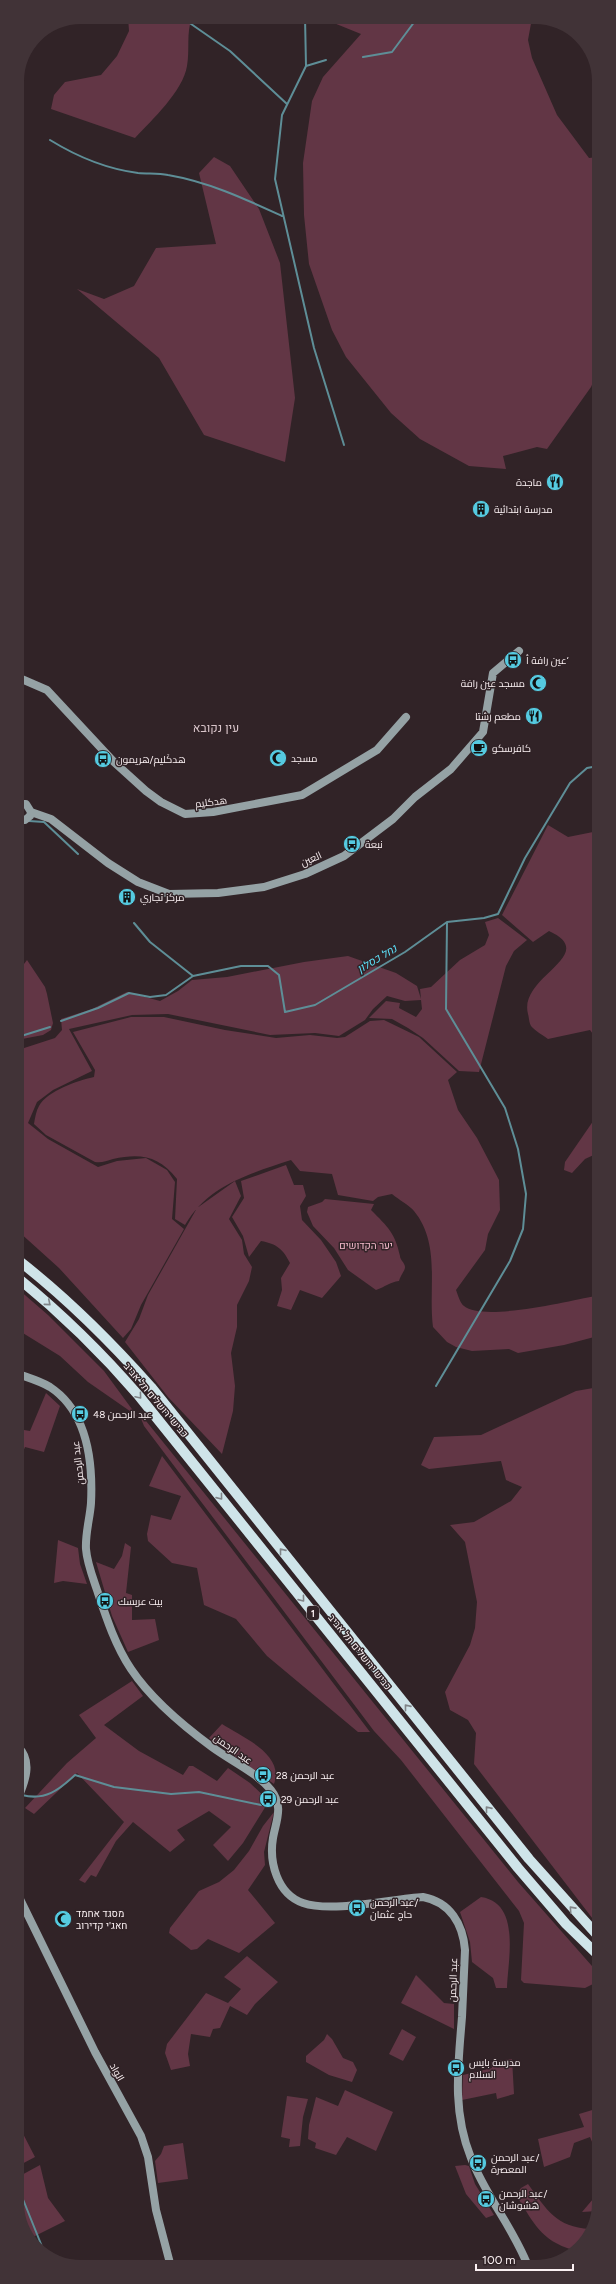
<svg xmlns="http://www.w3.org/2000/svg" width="616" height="2284" viewBox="0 0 616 2284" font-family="Figtree,Cairo,Heebo,sans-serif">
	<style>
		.green { fill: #623645 }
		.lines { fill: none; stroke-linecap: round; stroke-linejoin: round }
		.stream { stroke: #5e8e97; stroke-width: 2 }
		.secondary { stroke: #95a2a5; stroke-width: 8 }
		.highway { stroke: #cfe4e9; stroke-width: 10 }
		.oneway { stroke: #808488 }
		.labels { text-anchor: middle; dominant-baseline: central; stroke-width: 3; stroke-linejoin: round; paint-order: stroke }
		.shield { fill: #312327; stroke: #beb3b6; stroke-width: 1 }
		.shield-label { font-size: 9px; font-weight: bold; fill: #fbf1f3 }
		.poi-label { font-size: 10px; fill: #fbf1f3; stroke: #312327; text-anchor: start }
		.street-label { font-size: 10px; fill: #fbf1f3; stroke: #312327 }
		.park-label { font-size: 10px; fill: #f7bccd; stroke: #312327 }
		.water-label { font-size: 11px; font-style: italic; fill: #5de2fb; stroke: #312327 }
		.quarter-label { font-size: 12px; fill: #d9c5ca; stroke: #312327 }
	</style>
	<rect width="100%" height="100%" fill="#312327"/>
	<path class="green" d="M128,17h64c-6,16 -2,33 -5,49 -4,25 -35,54 -52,72l-84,-29 3,-14 11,-13 36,-7 16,-19 12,-25z
		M319,17l213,1 -4,22 4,18 25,57 32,43 9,-1v214l-7,16 -44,62 -10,-2 -34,9 3,13 -37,-3 -49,-27 -29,-26 -45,-56 -14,-27 -23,-66 -5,-49 -1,-52 9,-62 11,-24 38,-43z
		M214,157l16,9 29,43 21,54 15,135 -10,64 -81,-27 -45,-77 -82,-69 27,10 30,-13 22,-38 60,-4 -17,-71z
		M548,825l20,12 30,-6v210l-8,-11 -42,9c-5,-4 -13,-8 -17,-13 -2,-3 -2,-9 -3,-12 -10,-38 73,-59 21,-83l-16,11 -31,-27z
		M498,918l29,22 -13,11 -8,15 -27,106 -20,-1 -36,-33 -15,-10 -16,-9 -23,-1 17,-17 14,2 -1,5 17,9 6,-8 -1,-9 -16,1 -18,-5 -14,13 -8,11 -26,16 -24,-3 -45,2 -102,-21 -36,1 -63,14 23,42 -39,19 -16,12 -9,21 20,16 50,28 19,-6 29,-3 21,12 8,12 -3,37 12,10 -43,76 -10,24 -8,9 -64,-70 -41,-37v-181l37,-12 7,-8 -1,-11 31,-10 35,-17 33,9 18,-10 14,-11 35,-3 77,-15 44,-6 48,17 21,13 4,13 -1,-10 11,-2 29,-27 25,-15 4,-10 -4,-13z
		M27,960l18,27 2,7 6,29 -2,7 -8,5 -21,4 -4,-9v-58z
		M131,1017h33l61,13 51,8 34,-3 27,3 8,-1 25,-16 14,-1 35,17 38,35 -9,8 10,30 19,28 22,42 1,30 -12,24 -3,16 -29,40c2,5 4,13 8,16 19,16 105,-5 131,-10l3,-15v-37v92l-34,9 -46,8 -9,-4 -37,2 -16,-4 -9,-5 -14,-15c-5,-39 8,-83 -19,-116 -5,-6 -15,-11 -22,-17l-14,3 -5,4 -35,-6 -6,-21 -32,-3 -9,-11c-42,14 -83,25 -106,65l-10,-6 2,-40c-18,-23 -36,-26 -64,-20 -7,2 -11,4 -18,3l-49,-27 -12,-11c1,-6 2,-13 5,-18 8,-15 40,-26 55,-29l1,-7 -22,-38z
		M598,1114v39l-13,6 -13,14 -8,-3 1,-8z
		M286,1165l8,20h9l3,11 -6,10 2,14 19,20 15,22 5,14 -19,22 -22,-8 -9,20 -14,-4 5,-16 -1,-12 9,-15c-7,-14 -13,-19 -29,-22l-12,16 -6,-21 -11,-19 12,-19 -3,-17z
		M235,1181l6,15 -12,23 13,21 2,14 8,13 -3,14 -12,24v22l-6,26 4,33 -2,25 -11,43 -54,-57 -43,-55 14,-23 9,-24 49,-87z
		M325,1199l49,5 -3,6c17,17 24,23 29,46 0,4 5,7 5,11 0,4 -5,9 -6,14 -9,1 -14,6 -23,9l-28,-20 -14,-22 -21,-22 -6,-14 1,-5 14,-5z
		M18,1289l30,26 56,56 33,45 -49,-34 -28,-26 -42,-26z
		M599,1387v540l-125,-163 2,-31 -8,-13 -18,-10 -5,-18 25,-47 5,-17 2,-26 -12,-60 -15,-17 24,-3 37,-21 11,-14 -16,-7 -5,-19 -72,8 -8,-4 13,-28 47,-2 95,-44z
		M46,1393l14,13 -16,46 -19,-5 -4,10 -3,-1v-27l12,2z
		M138,1411l380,471 81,92v7l-14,7 -61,-5 -3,-3 3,-57 -5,-12 -118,-151 -27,-29 -230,-305z
		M162,1456l208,276h-12l-91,-76 -31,-37 -32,-14 -7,-37 -25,-5 -24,-22 -1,-7 4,-19 20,5 10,-24 -32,-10z
		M58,1540l20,8 2,16 7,20 -24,-3 -9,2z
		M125,1543l6,4 -5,46 6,2v25l23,-1 4,21 -31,12 -16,-36 -16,-54 18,7 8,-13z
		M132,1681l11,15 -39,29 35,26 44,24 6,-9h4l24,15 11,-13 22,15 19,18 -26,42 -15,18 -15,-16 18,-18 -22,-16 -32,19 8,10 -15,12 -37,-30 -17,19 -20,36 -5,-2 -6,8 -6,-3 45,-58 -47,-49 -43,41 -9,-6 42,-45 29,-25 -17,-23z
		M222,1724c20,13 63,30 52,60l-65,-46z
		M274,1812l-10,40 1,13 -17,25 27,33 -36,30 -31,-14 -11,10 -6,1 -22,-17 1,-5 29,-37 20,-9 15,-12 15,-19 14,-25z
		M481,1897c40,6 27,62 26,91h-11l-3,-10 -21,-16 -2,-20 -10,-30z
		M247,1956l31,26 -23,22 -8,11 -17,-9 -10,22 -7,1 -3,8 -19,-3 -3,20 2,12 -19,4 -6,-17 2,-9 39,-51 22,10 13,-14 -17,-12z
		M416,1975l28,28 10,1v25l-53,-26z
		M402,2029l14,8 -13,24 -14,-7z
		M327,2034l5,5 11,19 10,4 4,8 -5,12 -23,-7 -23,-13v-6l18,-16z
		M512,2059l2,35 -17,5 -1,-6 -34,7 1,-25 29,-7 -1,-6z
		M345,2090l48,22 -17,39 -29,-14 -11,18 -21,-7 1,-5 -8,-4 1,-14 7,-28 22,9z
		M287,2096l21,3 -5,18 -3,29 -11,1 1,-8 -9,-2z
		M599,2108v51l-9,-22 -16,6 -4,14 -26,10 -6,-28 46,-12 -5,-13z
		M18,2124l17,33 -17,9z
		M183,2143l5,36 -30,4 -3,-22 6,-7 3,-8z
		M40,2165l8,33 17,23 -34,17 -13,-22v-39z
		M465,2165l4,1 6,18 19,31 -8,3 -20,-24 -11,-28z
		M528,2184c19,26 28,43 62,45l-4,13 -13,8c-33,-10 -39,-27 -57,-55l5,-7z
		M599,2192l-2,19 -15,1z"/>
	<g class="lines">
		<path class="stream" d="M181,17l49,34 57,53
			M305,17l1,49
			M363,57l29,-5 26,-35
			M326,60l-20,6 -24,49 -7,64 39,169 30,97
			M50,140c26,16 57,29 88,33 10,1 20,0 30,2 41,7 77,24 114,41
			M29,821l15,1 34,32
			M134,923l16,19 43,34 48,-10h27l11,9 6,37 30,-7 90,-53 42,-30 37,-4 14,-4 27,-56 45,-75 17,-15 11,-2
			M61,1021l37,-13 31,-15 21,4 16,-2 27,-19
			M18,1037l32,-10
			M436,1386l74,-125 13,-32 3,-35 -8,-45 -13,-41 -59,-99 1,-87
			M22,1795c23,6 37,-5 53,-20l39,12 57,7 28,-2 62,13
			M18,2187l27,67"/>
		<path class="secondary" d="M17,677l30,13 67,72 32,29 15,11 24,12 28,-2 89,-17 75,-45 29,-33
			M17,791l3,12
			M17,804h9l5,8 -1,4 -5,4h-8
			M31,812l20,7 57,44 30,19 31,12 49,-1 46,-6 41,-13 39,-18 49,-37 22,-22 36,-28 32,-37 10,-59 26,-22
			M18,1374c11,4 22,7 32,13 38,25 43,75 41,116 -1,15 -6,31 -5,46 1,14 7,29 11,41 9,27 18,55 34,79 20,30 51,56 81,78 19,14 44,25 59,43 13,16 5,31 2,48 -4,24 4,56 30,65 29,10 88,-4 120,-6 27,5 40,27 42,53 -1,22 -2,45 -3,67 -4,50 -10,94 9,141 15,39 42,69 57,108
			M18,1747c15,14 7,35 0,51
			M18,1895l77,157 46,84 7,21 8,53 15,57"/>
		<path class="highway" d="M18,1260c49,38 92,81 133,127l378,472 70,78
			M18,1278c44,36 84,75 121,118l379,472 48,56 33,32"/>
	</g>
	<defs><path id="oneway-chevron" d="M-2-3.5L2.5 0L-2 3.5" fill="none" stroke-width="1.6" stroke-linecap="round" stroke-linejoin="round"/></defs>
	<g class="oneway">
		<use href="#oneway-chevron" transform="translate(48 1303) rotate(40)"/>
		<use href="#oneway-chevron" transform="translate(139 1396) rotate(50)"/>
		<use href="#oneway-chevron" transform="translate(220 1497) rotate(51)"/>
		<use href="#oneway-chevron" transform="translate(282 1551) rotate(-129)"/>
		<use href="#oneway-chevron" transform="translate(302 1599) rotate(51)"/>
		<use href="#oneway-chevron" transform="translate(407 1707) rotate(-129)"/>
		<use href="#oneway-chevron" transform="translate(488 1809) rotate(-129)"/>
		<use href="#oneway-chevron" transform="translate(572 1909) rotate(-132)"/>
	</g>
	<defs>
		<symbol id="restaurant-disc" viewBox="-11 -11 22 22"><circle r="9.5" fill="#55cae0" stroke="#312327"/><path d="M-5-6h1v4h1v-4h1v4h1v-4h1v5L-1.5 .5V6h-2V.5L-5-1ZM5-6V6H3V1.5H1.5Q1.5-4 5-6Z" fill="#111"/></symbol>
		<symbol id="building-disc" viewBox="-11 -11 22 22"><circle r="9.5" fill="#55cae0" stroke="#312327"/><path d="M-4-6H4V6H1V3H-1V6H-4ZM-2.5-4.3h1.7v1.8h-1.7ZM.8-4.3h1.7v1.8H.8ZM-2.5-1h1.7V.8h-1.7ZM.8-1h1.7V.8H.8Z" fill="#111"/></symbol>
		<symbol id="bus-disc" viewBox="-11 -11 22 22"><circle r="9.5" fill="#55cae0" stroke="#312327"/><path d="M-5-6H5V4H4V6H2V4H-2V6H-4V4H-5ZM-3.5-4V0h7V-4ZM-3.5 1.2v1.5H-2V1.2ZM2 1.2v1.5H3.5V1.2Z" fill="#111"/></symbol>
		<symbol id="mosque-disc" viewBox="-11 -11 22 22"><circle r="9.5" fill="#55cae0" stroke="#312327"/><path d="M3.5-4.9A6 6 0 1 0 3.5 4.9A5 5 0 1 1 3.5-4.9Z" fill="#111"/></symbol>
		<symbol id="cafe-disc" viewBox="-11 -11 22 22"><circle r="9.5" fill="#55cae0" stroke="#312327"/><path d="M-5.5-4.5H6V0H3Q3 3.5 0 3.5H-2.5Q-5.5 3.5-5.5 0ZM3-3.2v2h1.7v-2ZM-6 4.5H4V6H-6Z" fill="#111"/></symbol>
	</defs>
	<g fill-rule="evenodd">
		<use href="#restaurant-disc" x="545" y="472" width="20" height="20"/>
		<use href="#building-disc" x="471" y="499" width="20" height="20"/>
		<use href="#bus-disc" x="503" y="650" width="20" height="20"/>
		<use href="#mosque-disc" x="528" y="673" width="20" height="20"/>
		<use href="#restaurant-disc" x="524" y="706" width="20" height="20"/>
		<use href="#cafe-disc" x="469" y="738" width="20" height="20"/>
		<use href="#mosque-disc" x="268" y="748" width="20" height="20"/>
		<use href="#bus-disc" x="93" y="749" width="20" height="20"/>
		<use href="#bus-disc" x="342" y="834" width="20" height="20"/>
		<use href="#building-disc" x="117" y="887" width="20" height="20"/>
		<use href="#bus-disc" x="70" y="1404" width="20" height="20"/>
		<use href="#bus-disc" x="95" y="1591" width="20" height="20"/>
		<use href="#bus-disc" x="253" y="1765" width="20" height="20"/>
		<use href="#bus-disc" x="258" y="1789" width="20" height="20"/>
		<use href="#bus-disc" x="347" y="1898" width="20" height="20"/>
		<use href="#mosque-disc" x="53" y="1909" width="20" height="20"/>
		<use href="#bus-disc" x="446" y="2058" width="20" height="20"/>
		<use href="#bus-disc" x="468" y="2153" width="20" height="20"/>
		<use href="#bus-disc" x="476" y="2189" width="20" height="20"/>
	</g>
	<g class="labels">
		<rect class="shield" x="307" y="1606" width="12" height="14" rx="3"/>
		<g class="shield-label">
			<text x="313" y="1613">1</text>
		</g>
		<g class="poi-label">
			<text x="542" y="482" text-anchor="end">ماجدة</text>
			<text x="494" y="509">مدرسة ابتدائية</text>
			<text x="526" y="660">عين رافة أ‘</text>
			<text x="525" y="683" text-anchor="end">مسجد عين رافة</text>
			<text x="521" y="716" text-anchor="end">مطعم رشتا</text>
			<text x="492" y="748">كافرسكو</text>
			<text x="291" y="758">مسجد</text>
			<text x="116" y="759">هدكَليم/هريمون</text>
			<text x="365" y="844">نبعة</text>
			<text x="140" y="897">مركز تجاري</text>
			<text x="93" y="1414">عبد الرحمن 48</text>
			<text x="118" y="1601">بيت عربِسك</text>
			<text x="276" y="1775">عبد الرحمن 28</text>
			<text x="281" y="1799">عبد الرحمن 29</text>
			<text x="370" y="1902">عبد الرحمن/<tspan x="370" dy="12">حاج عثمان</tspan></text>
			<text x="76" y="1913">מסגד אחמד<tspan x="76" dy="12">חאג'י קדירוב</tspan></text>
			<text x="469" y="2062">مدرسة بايس<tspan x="469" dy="12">السلام</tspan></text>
			<text x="491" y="2157">عبد الرحمن/<tspan x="491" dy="12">المعصرة</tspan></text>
			<text x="499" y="2193">عبد الرحمن/<tspan x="499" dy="12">هَشوشان</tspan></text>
		</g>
		<g class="street-label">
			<text transform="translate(211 802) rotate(-7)">هدكليم</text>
			<text transform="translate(311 859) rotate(-24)">العين</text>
			<text transform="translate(156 1400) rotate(50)">כביש ירושלים תל אביב</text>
			<text transform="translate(78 1463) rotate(-97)">عبد الرحمن</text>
			<text transform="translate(360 1652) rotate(51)">כביש ירושלים תל אביב</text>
			<text transform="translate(233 1749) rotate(35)">عبد الرحمن</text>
			<text transform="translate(453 1980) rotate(-88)">عبد الرحمن</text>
			<text transform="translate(117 2072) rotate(61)">الواد</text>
		</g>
		<g class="park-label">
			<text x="366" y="1245">יער הקדושים</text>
		</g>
		<g class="water-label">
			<text transform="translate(377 959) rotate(-31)">נחל כסלון</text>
		</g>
		<g class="quarter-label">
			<text x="216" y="728">עין נקובא</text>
		</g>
	</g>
	<path d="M0 0H616V2284H0ZM81 24H535A57 57 0 0 1 592 81V2203A57 57 0 0 1 535 2260H81A57 57 0 0 1 24 2203V81A57 57 0 0 1 81 24Z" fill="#413337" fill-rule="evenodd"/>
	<path d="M476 2264v6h97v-6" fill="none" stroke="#fbf1f3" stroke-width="2"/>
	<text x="482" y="2264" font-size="12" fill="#fbf1f3" stroke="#312327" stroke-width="3" paint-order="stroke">100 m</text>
</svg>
